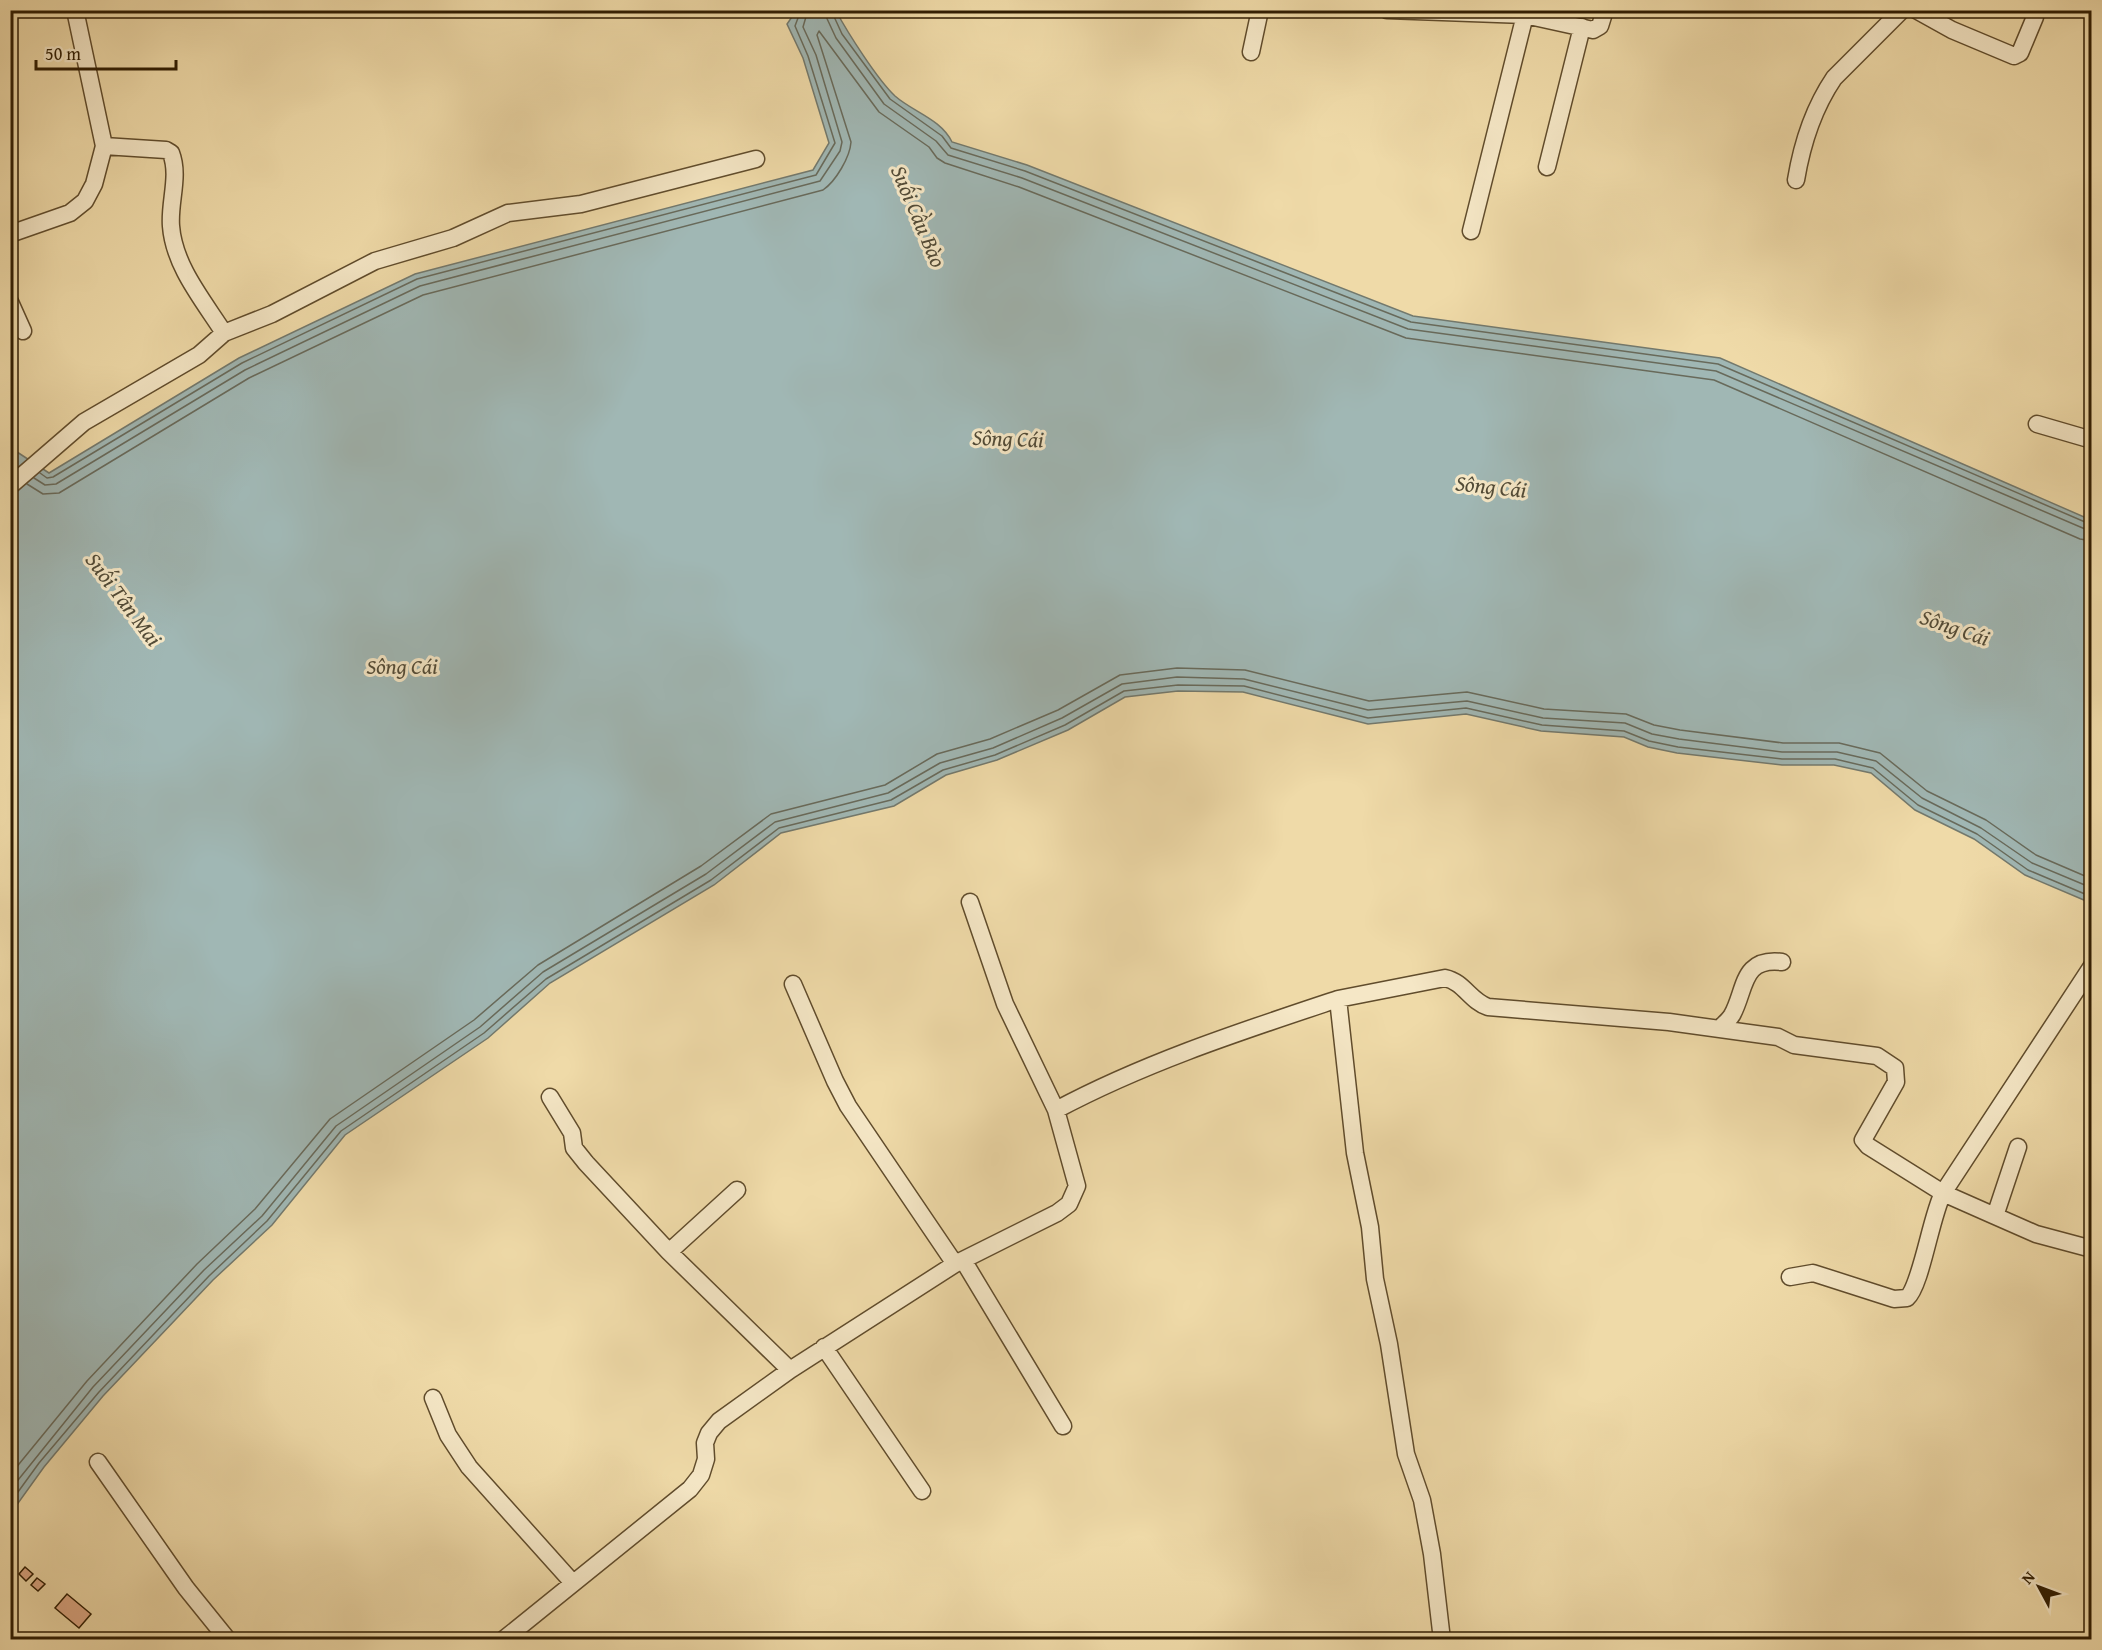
<svg xmlns="http://www.w3.org/2000/svg" width="2102" height="1650" viewBox="0 0 2102 1650" font-family="'Gentium Book Plus',serif">
	<style>
		.water { fill: #a0b7b4; stroke: #73796d; stroke-width: 1.5 }
		.lines { fill: none; stroke-linecap: round; stroke-linejoin: round }
		.shore { stroke: #686a5b; stroke-width: 1.5 }
		.building { fill: #dda885; stroke: #301d02; stroke-width: 1.5 }
		.street-casing { stroke: #604c2c; stroke-width: 19 }
		.street { stroke: #f5e7c6; stroke-width: 16 }
		.labels { text-anchor: middle; dominant-baseline: central; stroke-width: 6; stroke-linejoin: round; paint-order: stroke }
		.water-label { font-size: 22px; font-style: italic; fill: #524b37; stroke: #f5e7c6 }
	</style>
	<rect width="100%" height="100%" fill="#efdaa8"/>
	<filter id="stains"><feTurbulence type="fractalNoise" baseFrequency=".00333" numOctaves="4"/><feColorMatrix values="0 0 0 0 .2 0 0 0 0 .09 0 0 0 0 .02 0 0 0 .5 -.17"/></filter>
	<radialGradient id="worn" r=".72"><stop offset=".6" stop-color="#630" stop-opacity="0"/><stop offset="1" stop-color="#630" stop-opacity=".3"/></radialGradient>
	<path class="water" d="M796,11h40c12,22 41,68 59,85 18,16 46,23 57,46l75,23 386,151 307,42 371,162v383l-66,-28 -51,-36 -59,-29 -44,-37 -37,-8h-52l-105,-12 -29,-6 -24,-10 -83,-6 -75,-17 -98,10 -125,-32 -65,-1 -53,6 -57,33 -71,30 -51,15 -52,31 -113,27 -67,52 -164,98 -62,55 -143,97 -73,90 -59,55 -110,116 -59,71 -33,46v-1065l38,25 190,-115 176,-84 398,-104 16,-27 -26,-85 -16,-34z"/>
	<g class="lines">
		<path class="shore" d="M823,10l13,28 48,66 52,37 12,14 74,23 386,151 308,42 376,161
			M831,10l11,24 48,65 52,37 9,12 74,23 386,151 307,42 374,161
			M40,473l7,5 6,-1 189,-114 175,-84 399,-104 19,-32 -27,-87 -13,-30 6,-16
			M34,478l11,7 11,-1 189,-114 175,-84 400,-105 20,-30 2,-9 -26,-87 -13,-28 5,-17
			M27,484l16,10 16,-1 190,-115 174,-83 400,-105c13,-9 27,-33 28,-48l-34,-107 2,-4 60,81 50,35 8,11 8,5 74,24 387,151 308,42 366,159 12,2
			M10,1475l77,-94 110,-117 58,-55 75,-90 144,-99 64,-55 163,-99 70,-52 114,-29 52,-31 53,-15 68,-29 62,-35 57,-7 68,2 124,31 98,-9 77,17 82,5 28,11 26,5 103,13h56l41,10 47,38 59,29 50,35 56,24
			M10,1490l83,-103 111,-117 58,-54 74,-90 144,-99 63,-55 163,-98 69,-52 113,-29 52,-30 53,-15 69,-30 60,-34 55,-7 67,2 124,31 99,-9 76,17 82,5 27,11 27,5 103,13h55l39,9 46,37 59,30 51,35 60,25
			M10,1503l29,-40 60,-71 110,-116 58,-55 74,-90 143,-98 62,-54 165,-99 68,-52 112,-28 52,-30 52,-15 70,-30 59,-34 54,-6 66,1 124,32 98,-10 76,17 82,6 25,10 29,6 104,12h53l38,9 45,37 59,29 51,36 64,27"/>
	</g>
	<path class="building" d="M25,1567l8,7 -7,7 -7,-7z
		M37,1578l8,6 -7,7 -7,-6z
		M67,1594l24,20 -12,14 -24,-20z"/>
	<g class="lines">
		<defs>
			<path id="street" d="M1387,10l138,5 68,15 7,-4 5,-16
				M1916,10l36,20 62,26 6,-3 15,-36
				M1251,52l9,-42
				M104,146l62,4 5,3c9,23 -2,49 0,73 3,40 32,74 53,107
				M1547,167l35,-140
				M1796,180c6,-36 17,-71 38,-102l68,-68
				M1471,231l54,-216
				M10,234l60,-21 15,-12 9,-17 10,-38 -29,-136
				M10,302l13,29
				M2037,424l55,16
				M10,486l74,-64 115,-67 25,-22 48,-19 103,-53 78,-23 55,-25 73,-9 175,-45
				M970,902l35,102 51,106
				M793,984l42,97 13,25 107,158
				M1719,1029c4,-4 10,-9 13,-14 14,-25 9,-58 50,-53
				M550,1097l22,36 2,15 12,15 83,89 121,118
				M2018,1147l-23,69 41,18 56,15
				M669,1252l68,-62
				M963,1260l100,166
				M1790,1277l23,-4 81,26 13,-1c14,-12 24,-82 36,-105l52,23
				M824,1347l98,144
				M433,1398l15,37 21,32 104,116
				M98,1462l88,126 42,52
				M503,1640l187,-151 11,-14 5,-16 -1,-16 4,-10 10,-12 71,-51 165,-106 102,-51 12,-9 8,-18 -21,-76c90,-48 186,-79 282,-111
				M1442,1640l-10,-86 -10,-54 -16,-46 -17,-110 -14,-65 -5,-52 -15,-74 -17,-154 107,-21c19,4 25,23 43,29l181,15 109,15 16,8 83,11 18,12 1,14 -33,58 5,6 75,47 149,-227"/>
		</defs>
		<use href="#street" class="street-casing"/>
		<use href="#street" class="street"/>
	</g>
	<g class="labels">
		<g class="water-label">
			<text transform="translate(919 216) rotate(67)">Suối Cầu Bào</text>
			<text transform="translate(1008 438) rotate(2)">Sông Cái</text>
			<text transform="translate(1491 486) rotate(6)">Sông Cái</text>
			<text transform="translate(124 599) rotate(53)">Suối Tân Mai</text>
			<text transform="translate(1955 627) rotate(19)">Sông Cái</text>
			<text x="402" y="666">Sông Cái</text>
		</g>
	</g>
	<rect width="2102" height="1650" fill="none" stroke="#efdaa8" stroke-width="36"/>
	<rect x="12" y="12" width="2078" height="1626" fill="none" stroke="#301d02" stroke-width="3"/>
	<rect x="18" y="18" width="2066" height="1614" fill="none" stroke="#301d02" stroke-width="1.5"/>
	<g transform="translate(2039 1587) rotate(311)" stroke="#f5e7c6" stroke-width="4.5" paint-order="stroke">
	<path d="M0-4.5L10 22L0 15L-10 22Z" fill="#301d02"/>
	<text y="-9" font-size="16" font-weight="bold" text-anchor="middle" fill="#301d02">N</text>
	</g>
	<path d="M36 60v9h140v-9" fill="none" stroke="#301d02" stroke-width="3"/>
	<text x="45" y="60" font-size="18" fill="#301d02" stroke="#f5e7c6" stroke-width="4.5" paint-order="stroke">50 m</text>
	<rect width="100%" height="100%" filter="url(#stains)"/>
	<rect width="100%" height="100%" fill="url(#worn)"/>
</svg>
